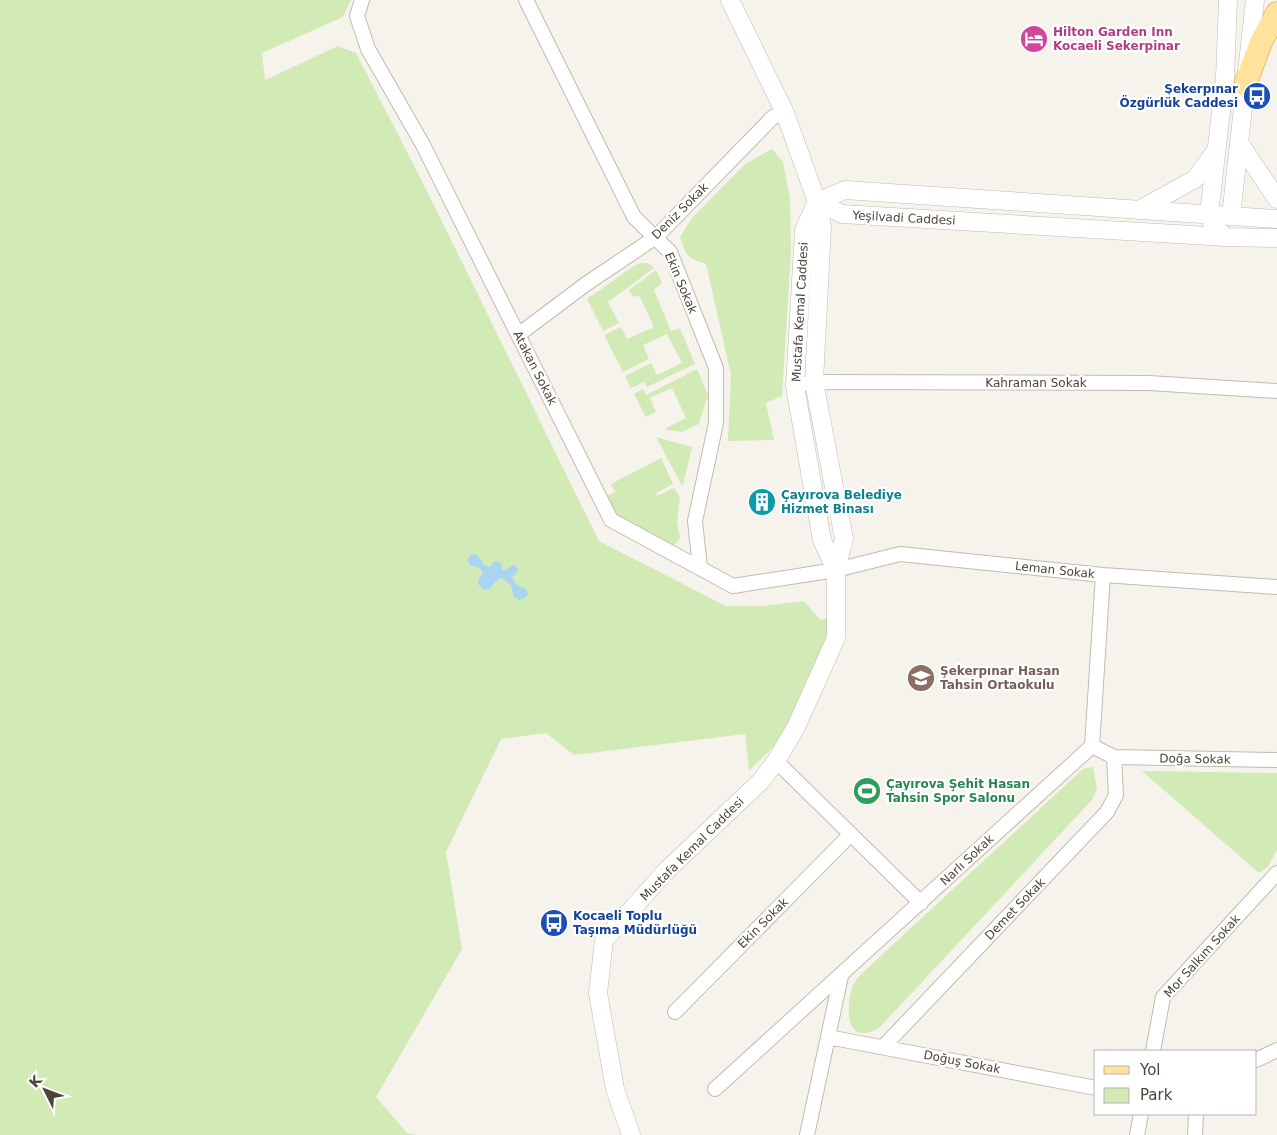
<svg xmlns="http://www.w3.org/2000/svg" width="1277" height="1135" viewBox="0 0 1277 1135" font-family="'DejaVu Sans',sans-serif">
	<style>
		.green { fill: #d2eab5 }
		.water { fill: #a9d4f2 }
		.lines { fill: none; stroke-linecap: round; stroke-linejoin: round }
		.minor-casing { stroke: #c2bbae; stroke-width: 16 }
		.tertiary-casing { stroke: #c2bbae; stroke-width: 19 }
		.primary-casing { stroke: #e6c16a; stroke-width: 24 }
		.minor { stroke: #fff; stroke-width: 14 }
		.tertiary { stroke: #fff; stroke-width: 18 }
		.primary { stroke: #ffe39c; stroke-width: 22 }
		.labels { text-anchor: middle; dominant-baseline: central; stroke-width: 4.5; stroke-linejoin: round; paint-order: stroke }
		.hotel-label { font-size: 12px; font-weight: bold; fill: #b23c85; stroke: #fff; text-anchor: start }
		.transit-label { font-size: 12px; font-weight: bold; fill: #164399; stroke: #fff; text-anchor: end }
		.street-label { font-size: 12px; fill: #4b4439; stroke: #fff }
		.culture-label { font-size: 12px; font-weight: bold; fill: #0d838f; stroke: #fff; text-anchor: start }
		.education-label { font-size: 12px; font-weight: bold; fill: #785e54; stroke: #fff; text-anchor: start }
		.leisure-label { font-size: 12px; font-weight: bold; fill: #27864d; stroke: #fff; text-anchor: start }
	</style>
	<rect width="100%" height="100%" fill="#f6f3ec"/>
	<path class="green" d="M0,0h351l-8,17 -81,36 3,27 73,-34 18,7 68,132 175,356 127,65h36l42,-5 16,19 7,-2 3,19 -44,97 -37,37 -4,-37 -171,21 -28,-22 -45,6 -55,113 16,97 -86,148 31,36 10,2h-417z
		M772,149l11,13 7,37 1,51 -9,146 -16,7 8,37 -46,1 3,-66 -25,-111c-19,-6 -20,-8 -26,-27l12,-19 53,-54z
		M641,263h7l6,5 -46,34 11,21 -16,8 -16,-32 47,-33z
		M656,270l6,13 -8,7 17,41 9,-3 15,36 -48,23 -3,-5 -13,6 -6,-12 26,-13 6,12 25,-12 -15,-29 -24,11 6,14 -26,13 -19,-37 17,-8 6,12 27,-12 -15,-32 -6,2 -4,-7z
		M697,369l11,26 -9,29 -17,8 -15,-2 -1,-2 20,-10 -14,-30 -22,10 6,14 -10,5 -12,-23 9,-5 3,6z
		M656,437l36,10 -9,38 -2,-1z
		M661,458l12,26 -17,9 1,3 17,-8 6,9 -3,25 3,16 -9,11 -51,-27 -17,-24 12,-6 -4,-8z
		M1093,767l4,22 -5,11 -213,228c-32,18 -33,-14 -28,-37 1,-5 5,-10 7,-14l225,-208z
		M1142,771l135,2v77l-9,17 -9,6z"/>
	<path class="water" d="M475,554l6,5 4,7 5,1 4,-5 2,-1 5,2 1,7 2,1 9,-6 3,1 2,4 -6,8 5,7 9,4 2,5 -3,4 -6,2 -5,-3 -3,-12 -9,-7 -4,1 -9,10 -5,1 -6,-6v-3l5,-9 -5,-5 -7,-1 -4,-6 4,-5z"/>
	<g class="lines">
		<defs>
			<path id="minor" d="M362,0l-5,16 11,33 55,96 188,375 122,66 103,-16 64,-16 203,21 174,12
				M526,0l108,217 36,35 46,116v55l-21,98 5,47
				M518,335l68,-51 70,-47 117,-120 12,-4
				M795,386l19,-4 335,1 128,8
				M1092,746l22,11 163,3
				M776,761l145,142
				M675,1012l176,-178
				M828,1037l268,51
				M883,1047l224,-235 9,-17 -2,-38
				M1153,1051l10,-54 114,-124
				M1256,1060l21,-10
				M715,1089l377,-343 11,-171
				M807,1135l34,-159
				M1137,1135l4,-21
				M1195,1135l1,-21"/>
			<path id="tertiary" d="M1228,0l-3,78 -16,136 4,12 13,11 51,1
				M1240,144l37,55
				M817,202l28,-12 432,29
				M817,202l25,12 384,23
				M817,202l-13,28 -9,156 27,154 14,30
				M1139,210l56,-31 19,-26
				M1231,216l24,-216
				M631,1135l-16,-46 -17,-96 6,-53 63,-70 94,-89 15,-20 20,-34 40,-89v-68l8,-31 -30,-157 8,-155 -5,-25 -32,-89 -55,-113"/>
			<path id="primary" d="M1245,85l16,-43 16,-29"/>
		</defs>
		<use href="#minor" class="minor-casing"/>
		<use href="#tertiary" class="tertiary-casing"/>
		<use href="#primary" class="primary-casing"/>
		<use href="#minor" class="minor"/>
		<use href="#tertiary" class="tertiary"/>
		<use href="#primary" class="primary"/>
	</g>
	<defs>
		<symbol id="hotel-disc" viewBox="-11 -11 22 22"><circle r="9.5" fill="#d1479c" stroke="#fff"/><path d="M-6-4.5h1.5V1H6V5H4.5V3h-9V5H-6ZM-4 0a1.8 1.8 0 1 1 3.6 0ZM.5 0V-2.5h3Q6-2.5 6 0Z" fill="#fff"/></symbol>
		<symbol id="bus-disc" viewBox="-11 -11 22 22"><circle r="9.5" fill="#1a4fb4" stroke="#fff"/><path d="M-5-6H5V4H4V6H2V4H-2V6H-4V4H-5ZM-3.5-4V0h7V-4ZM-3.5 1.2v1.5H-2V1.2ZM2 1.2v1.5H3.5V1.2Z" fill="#fff"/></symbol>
		<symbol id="building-disc" viewBox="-11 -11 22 22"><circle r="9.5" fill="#0f9aa8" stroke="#fff"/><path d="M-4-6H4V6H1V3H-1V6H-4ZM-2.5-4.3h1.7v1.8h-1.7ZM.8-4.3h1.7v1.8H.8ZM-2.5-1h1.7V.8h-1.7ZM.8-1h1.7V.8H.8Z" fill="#fff"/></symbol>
		<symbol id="school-disc" viewBox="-11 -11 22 22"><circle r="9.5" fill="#8d6e63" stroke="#fff"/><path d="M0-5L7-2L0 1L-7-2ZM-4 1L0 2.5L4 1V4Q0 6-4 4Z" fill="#fff"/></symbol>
		<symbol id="stadium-disc" viewBox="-11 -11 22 22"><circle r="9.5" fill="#2e9e5b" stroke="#fff"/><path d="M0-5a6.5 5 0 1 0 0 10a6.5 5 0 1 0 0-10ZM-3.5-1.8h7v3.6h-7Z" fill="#fff"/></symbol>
	</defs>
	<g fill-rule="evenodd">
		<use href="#hotel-disc" x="1018" y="23" width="32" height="32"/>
		<use href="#bus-disc" x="1241" y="80" width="32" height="32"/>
		<use href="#building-disc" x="746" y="486" width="32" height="32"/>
		<use href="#school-disc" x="905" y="662" width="32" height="32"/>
		<use href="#stadium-disc" x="851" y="775" width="32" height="32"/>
		<use href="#bus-disc" x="538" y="907" width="32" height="32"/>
	</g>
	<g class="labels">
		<g class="hotel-label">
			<text x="1053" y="32">Hilton Garden Inn<tspan x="1053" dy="14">Kocaeli Sekerpinar</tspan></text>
		</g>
		<g class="transit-label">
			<text x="1238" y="89">Şekerpınar<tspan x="1238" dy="14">Özgürlük Caddesi</tspan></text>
			<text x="573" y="916" text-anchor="start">Kocaeli Toplu<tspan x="573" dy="14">Taşıma Müdürlüğü</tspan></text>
		</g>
		<g class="street-label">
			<text transform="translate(680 211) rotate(-45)">Deniz Sokak</text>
			<text transform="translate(904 218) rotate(3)">Yeşilvadi Caddesi</text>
			<text transform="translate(681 283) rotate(67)">Ekin Sokak</text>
			<text transform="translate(800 312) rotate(-87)">Mustafa Kemal Caddesi</text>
			<text transform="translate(535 368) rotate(63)">Atakan Sokak</text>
			<text x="1036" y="383">Kahraman Sokak</text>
			<text transform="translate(1055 570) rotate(6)">Leman Sokak</text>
			<text transform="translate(1195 759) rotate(1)">Doğa Sokak</text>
			<text transform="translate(692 849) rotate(-45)">Mustafa Kemal Caddesi</text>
			<text transform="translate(967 860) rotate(-43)">Narlı Sokak</text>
			<text transform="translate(1015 909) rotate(-46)">Demet Sokak</text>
			<text transform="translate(763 923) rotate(-45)">Ekin Sokak</text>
			<text transform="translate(1202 956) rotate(-48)">Mor Salkım Sokak</text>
			<text transform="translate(962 1062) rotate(11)">Doğuş Sokak</text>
		</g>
		<g class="culture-label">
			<text x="781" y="495">Çayırova Belediye<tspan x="781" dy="14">Hizmet Binası</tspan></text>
		</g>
		<g class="education-label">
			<text x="940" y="671">Şekerpınar Hasan<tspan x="940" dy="14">Tahsin Ortaokulu</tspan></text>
		</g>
		<g class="leisure-label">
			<text x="886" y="784">Çayırova Şehit Hasan<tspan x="886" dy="14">Tahsin Spor Salonu</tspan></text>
		</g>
	</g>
	<rect x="1094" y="1050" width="162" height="65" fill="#ffffff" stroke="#b7b4b0"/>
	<rect x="1104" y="1066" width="25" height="8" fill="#ffe39c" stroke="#b7b4b0"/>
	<text x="1140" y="1075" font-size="15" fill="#4b4439">Yol</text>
	<rect x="1104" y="1088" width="25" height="15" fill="#d2eab5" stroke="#b7b4b0"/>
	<text x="1140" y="1100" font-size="15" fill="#4b4439">Park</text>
	<g transform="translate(45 1090) rotate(312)" stroke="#ffffff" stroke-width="4" paint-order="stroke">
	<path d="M0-4L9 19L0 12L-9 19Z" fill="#4b4439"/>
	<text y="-8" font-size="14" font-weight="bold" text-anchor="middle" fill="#4b4439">K</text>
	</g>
</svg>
